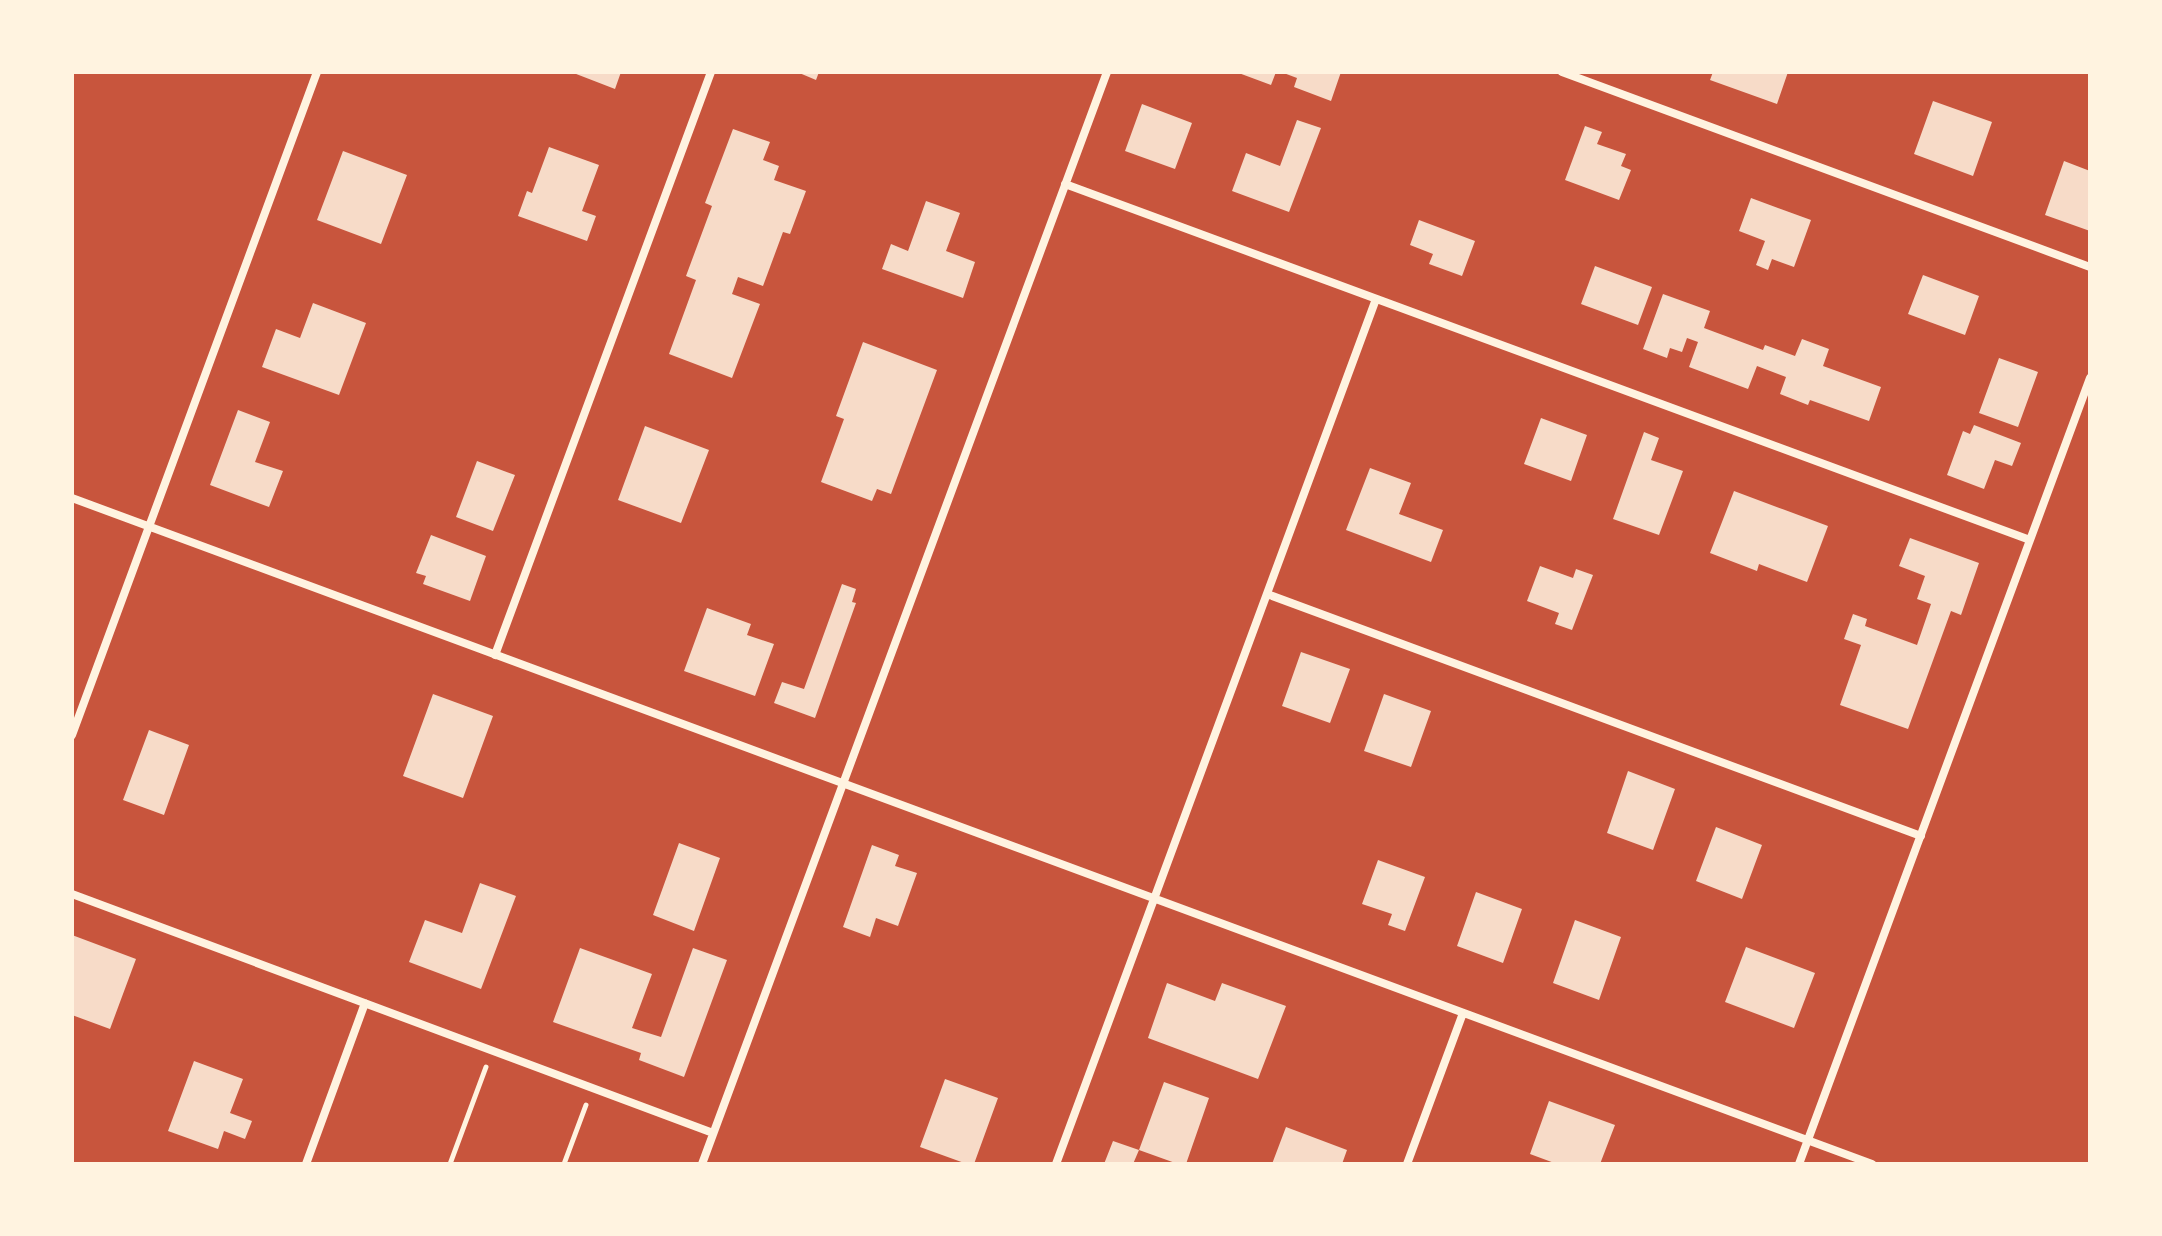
<svg xmlns="http://www.w3.org/2000/svg" width="2162" height="1236" viewBox="0 0 2162 1236" font-family="'Noto Sans',sans-serif">
	<style>
		.building { fill: #f7dbc8 }
		.lines { fill: none; stroke-linecap: round; stroke-linejoin: round }
		.path { stroke: #fff3e0; stroke-width: 5 }
		.minor { stroke: #fff3e0; stroke-width: 8 }
	</style>
	<rect width="100%" height="100%" fill="#c8553d"/>
	<path class="building" d="M571,72h50l-6,17z
		M797,72h22l-3,8z
		M1236,72h40l-5,13z
		M1281,72h60l-10,29 -37,-14 3,-9z
		M1713,72h75l-11,32 -67,-24z
		M1933,101l59,21 -19,54 -59,-22z
		M1142,104l50,19 -17,46 -50,-18z
		M1297,120l24,8 -32,84 -57,-21 14,-38 34,13z
		M1585,126l17,6 -5,12 29,10 -5,12 10,4 -12,30 -54,-20z
		M733,129l37,13 -7,18 16,6 -5,14 32,11 -16,43 -7,-2 -20,54 -25,-9 -6,17 28,10 -28,74 -63,-24 27,-74 -10,-4 26,-70 -7,-3z
		M549,147l50,18 -17,46 14,5 -9,25 -69,-25 9,-25 5,2z
		M343,151l64,24 -26,69 -64,-24z
		M2064,161l26,10v60l-45,-16z
		M1751,198l60,22 -17,47 -22,-8 -4,11 -12,-5 9,-24 -26,-10z
		M926,201l34,12 -14,38 29,11 -12,36 -81,-29 9,-25 17,7z
		M1419,220l56,21 -13,35 -33,-12 4,-10 -23,-9z
		M1595,266l57,21 -14,38 -57,-21z
		M1923,275l56,21 -14,39 -57,-21z
		M1663,294l47,17 -6,17 59,22 2,-5 30,11 7,-17 27,10 -6,17 58,21 -12,34 -59,-21 -2,5 -28,-11 6,-17 -29,-11 -9,23 -59,-22 9,-25 -11,-4 -5,14 -12,-4 -3,10 -24,-9z
		M313,303l53,20 -27,72 -77,-28 14,-38 24,9z
		M863,342l74,28 -46,124 -14,-5 -5,12 -51,-19 23,-63 -8,-3z
		M1999,358l39,14 -20,55 -39,-14z
		M238,410l32,12 -15,40 28,9 -14,36 -59,-22z
		M1541,418l46,17 -16,46 -47,-17z
		M1974,425l47,18 -9,23 -17,-6 -11,29 -37,-14 16,-44 7,3z
		M645,426l64,24 -28,73 -63,-23z
		M1644,432l15,6 -8,22 32,11 -24,64 -46,-16z
		M477,461l38,14 -22,56 -37,-14z
		M1370,468l41,15 -12,31 44,16 -12,32 -85,-32z
		M1734,491l94,35 -21,56 -48,-18 -2,7 -47,-18z
		M431,535l55,21 -16,45 -47,-17 3,-8 -10,-3z
		M1910,538l69,25 -18,52 -10,-4 -43,118 -68,-24 21,-60 -17,-6 9,-25 14,5 -2,7 52,19 14,-41 -14,-5 8,-23 -26,-10z
		M1540,566l33,12 3,-9 17,6 -21,55 -17,-6 4,-11 -32,-12z
		M842,584l14,5 -4,13 4,1 -41,115 -41,-15 8,-21 22,7z
		M707,608l44,16 -4,11 27,9 -19,52 -71,-25z
		M1301,652l49,17 -20,54 -48,-17z
		M433,694l60,22 -30,82 -60,-22z
		M1384,694l47,17 -20,56 -47,-16z
		M149,730l40,15 -25,70 -41,-15z
		M1628,771l47,18 -22,61 -46,-17z
		M1716,827l46,18 -20,54 -46,-18z
		M679,843l41,15 -26,73 -41,-16z
		M872,845l27,10 -4,11 22,7 -19,53 -22,-8 -6,19 -27,-10z
		M1378,860l47,17 -20,54 -17,-6 4,-11 -30,-10z
		M480,883l36,13 -35,93 -72,-27 16,-42 37,13z
		M1476,892l46,17 -19,54 -46,-17z
		M1575,920l46,17 -22,63 -46,-17z
		M72,935l64,24 -26,70 -38,-14z
		M1746,947l69,26 -21,55 -69,-26z
		M580,948l72,26 -20,54 29,9 32,-89 34,12 -43,117 -45,-17 2,-7 -88,-31z
		M1167,983l48,18 7,-18 64,23 -28,73 -110,-41z
		M194,1061l49,18 -13,34 22,8 -7,18 -21,-8 -6,18 -50,-18z
		M945,1079l53,19 -24,66h-7l-47,-17z
		M1164,1082l45,16 -23,66h-8l-39,-14z
		M1549,1101l66,24 -15,39h-43l-27,-10z
		M1286,1127l61,23 -5,14h-70z
		M1113,1141l26,9 -6,14h-29z"/>
	<g class="lines">
		<path class="path" d="M450,1164l36,-97
			M564,1164l22,-59"/>
		<path class="minor" d="M1562,72l528,195
			M1065,184l965,356
			M72,498l1800,666
			M1267,594l654,242
			M495,655l216,-583
			M72,735l245,-663
			M72,894l641,239
			M306,1164l59,-161
			M702,1164l405,-1092
			M1056,1164l320,-865
			M1407,1164l56,-151
			M1799,1164l291,-786"/>
	</g>
	<rect width="2162" height="1236" fill="none" stroke="#fff3e0" stroke-width="148"/>
</svg>
